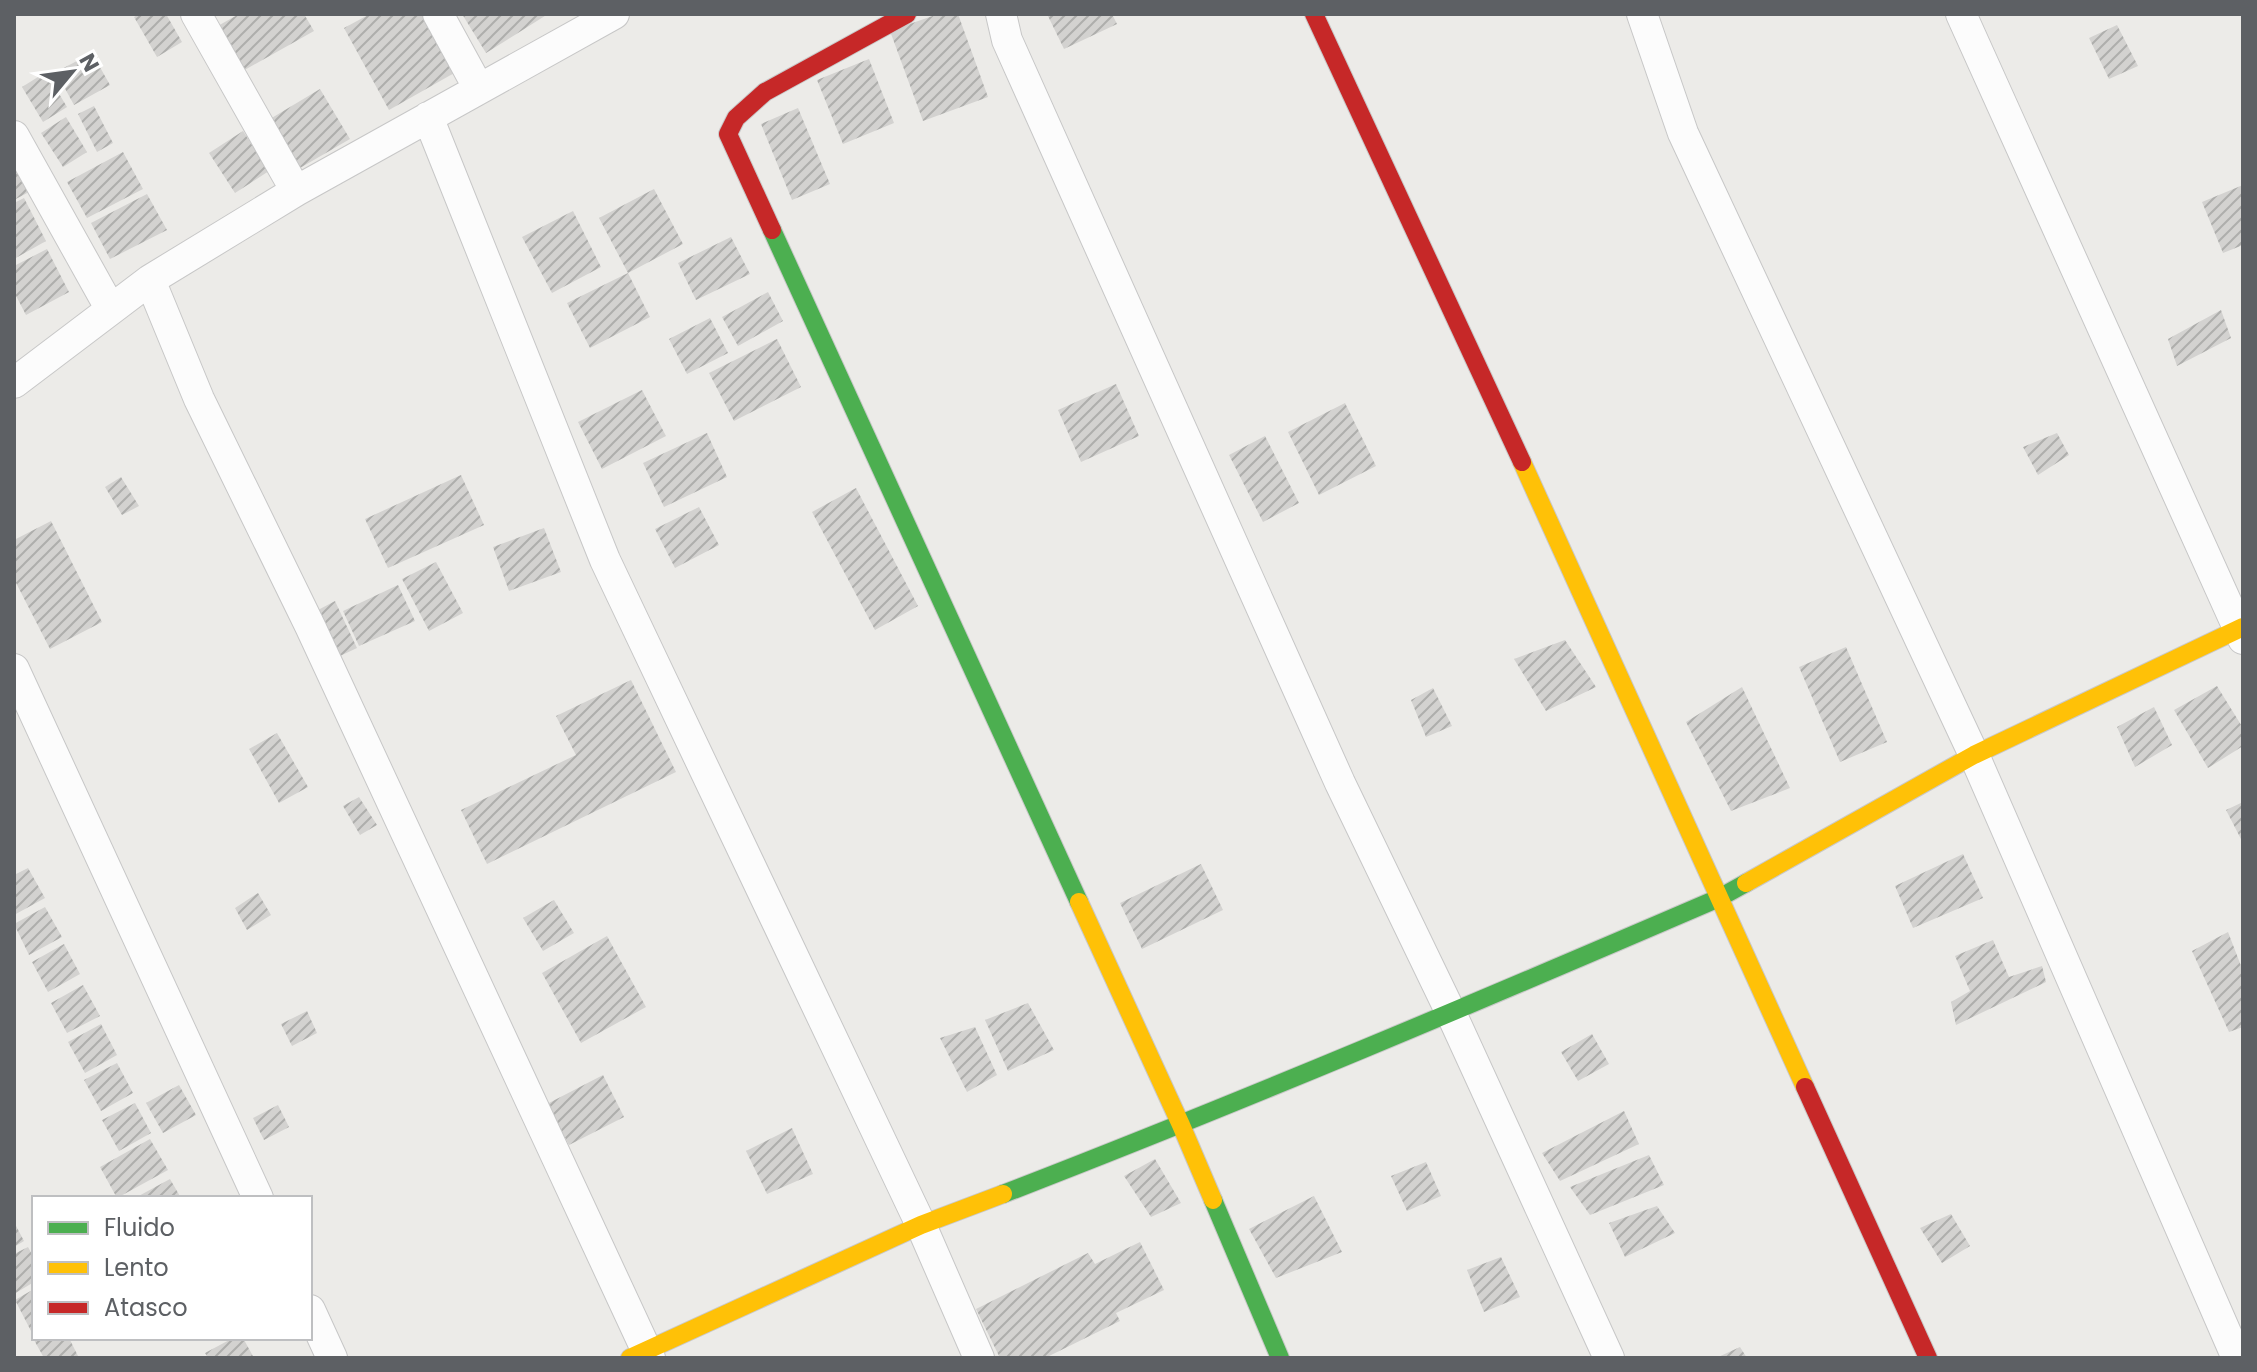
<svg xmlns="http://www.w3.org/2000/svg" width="2257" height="1372" viewBox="0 0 2257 1372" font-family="Poppins,sans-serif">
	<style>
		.building { fill: url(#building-hatch) }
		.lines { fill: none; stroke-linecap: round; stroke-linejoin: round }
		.street-casing { stroke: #c7c7c7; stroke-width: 32 }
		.fast-casing { stroke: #c9c9c9; stroke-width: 20 }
		.slow-casing { stroke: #c9c9c9; stroke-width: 20 }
		.jam-casing { stroke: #c9c9c9; stroke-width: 20 }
		.street { stroke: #fcfcfc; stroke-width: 30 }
		.fast { stroke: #4caf50; stroke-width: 18 }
		.slow { stroke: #ffc107; stroke-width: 18 }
		.jam { stroke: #c62828; stroke-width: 18 }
	</style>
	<defs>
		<pattern id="building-hatch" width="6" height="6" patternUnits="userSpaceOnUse" patternTransform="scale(2)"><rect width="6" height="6" fill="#d3d2d0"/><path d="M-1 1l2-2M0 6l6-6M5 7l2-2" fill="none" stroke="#aeaeac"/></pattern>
	</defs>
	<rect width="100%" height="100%" fill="#ecebe8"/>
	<path class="building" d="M139,14h27l16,28 -25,15 -23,-40z
		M239,14h65l10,17 -73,41 -25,-45z
		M370,14h54l32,58 -67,38 -45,-82z
		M462,14h86l-62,39z
		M938,14h20l30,83 -65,24 -33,-90z
		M1047,14h65l5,10 -53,25z
		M2117,25l21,41 -29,13 -20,-41z
		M92,53l18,32 -36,20 -18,-33z
		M869,59l25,64 -51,21 -26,-64z
		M46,72l21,35 -24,15 -21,-35z
		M320,89l30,50 -50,29 -30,-49z
		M94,106l19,37 -16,9 -19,-38z
		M798,108l32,76 -38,16 -31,-76z
		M66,117l21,35 -24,15 -22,-34z
		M243,131l26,40 -34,22 -26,-40z
		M123,152l20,37 -56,29 -20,-36z
		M14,164l15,28 -15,8z
		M2243,185v60l-20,8 -21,-51z
		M654,189l29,55 -55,29 -29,-55z
		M147,194l20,36 -57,29 -19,-36z
		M24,198l22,43 -32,18v-56z
		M573,211l28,56 -49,26 -30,-56z
		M731,237l19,37 -54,26 -18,-37z
		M47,249l22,43 -43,23 -12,-23v-26z
		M628,273l22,44 -60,31 -23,-45z
		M768,292l15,29 -45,25 -16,-29z
		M2221,310l10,28 -54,28 -9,-27z
		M710,318l18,35 -41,21 -18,-35z
		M777,339l24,48 -67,34 -25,-48z
		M1116,384l23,52 -58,26 -23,-52z
		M642,390l24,46 -64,33 -24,-47z
		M1345,403l31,63 -57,29 -31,-63z
		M707,433l20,44 -63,30 -21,-44z
		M2057,433l12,22 -31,20 -15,-28z
		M1265,436l34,67 -36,19 -34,-67z
		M461,475l23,50 -96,43 -23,-49z
		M121,477l18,29 -17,9 -17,-28z
		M856,488l62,118 -43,24 -63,-118z
		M699,507l20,38 -44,23 -20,-39z
		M51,521l51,101 -52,27 -36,-70v-39z
		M544,528l17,44 -52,19 -16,-44z
		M436,562l27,51 -34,18 -27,-52z
		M398,585l17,36 -56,25 -16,-35z
		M335,601l22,47 -17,8 -22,-46z
		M1565,640l31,47 -50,24 -32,-52z
		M1846,647l41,95 -47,20 -41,-95z
		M631,680l45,92 -189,92 -26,-54 115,-55 -20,-39z
		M2217,686l26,42v18l-35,22 -34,-58z
		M1742,687l48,101 -59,23 -45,-89z
		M1433,688l19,38 -26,11 -15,-37z
		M2154,707l18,38 -37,22 -18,-40z
		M277,733l31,54 -29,16 -30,-54z
		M359,797l18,28 -17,10 -17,-29z
		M2243,802v41l-17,-33z
		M1963,854l20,44 -70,30 -18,-42z
		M1201,864l22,46 -81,39 -22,-46z
		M28,868l17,30 -31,17v-40z
		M258,893l13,22 -24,15 -12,-22z
		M554,900l20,33 -31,18 -20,-33z
		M45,907l17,30 -33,18 -15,-31z
		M2228,932l15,39v56l-14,5 -37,-81z
		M607,936l39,71 -65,36 -39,-70z
		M1993,940l16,37 33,-11 4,16 -90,43 -5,-23 19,-11 -15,-35z
		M64,944l16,30 -32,18 -16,-30z
		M83,985l17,31 -33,17 -16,-30z
		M1028,1003l26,47 -46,21 -23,-51z
		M307,1011l10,22 -25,13 -11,-22z
		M101,1024l16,31 -32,18 -17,-31z
		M975,1027l22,48 -30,17 -27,-54z
		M1592,1034l17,30 -31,17 -17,-29z
		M117,1063l16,30 -32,18 -17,-31z
		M603,1075l21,42 -55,28 -22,-41z
		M179,1085l17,30 -33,18 -17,-30z
		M135,1103l16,30 -32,18 -17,-31z
		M278,1105l11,22 -25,13 -11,-22z
		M1624,1111l15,33 -79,37 -18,-28z
		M792,1128l21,46 -46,20 -21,-43z
		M150,1139l18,31 -51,28 -17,-31z
		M1649,1155l15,30 -74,30 -20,-28z
		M1155,1159l26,44 -30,14 -27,-41z
		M1426,1162l15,34 -34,15 -16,-35z
		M170,1179l11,19h-46z
		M1314,1196l28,56 -66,26 -27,-49z
		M1657,1206l18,27 -50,24 -16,-34z
		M1951,1214l19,32 -28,17 -22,-35z
		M14,1222l10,19 -10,6z
		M1140,1242l24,48 -48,23 4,8 -75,37h-45l-24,-49 112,-56 7,11z
		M28,1247l6,11v24l-20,12v-40z
		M1501,1257l19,40 -36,15 -17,-42z
		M34,1289v40l-3,2 -16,-31z
		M38,1338h31l9,18 -4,2h-30l-10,-18z
		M233,1338h10l11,20h-46l-3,-5z
		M1740,1347l7,11h-31z"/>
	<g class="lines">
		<defs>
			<path id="street" d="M196,14l100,177
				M438,14l41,75
				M1001,14l6,26 333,743 111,230 158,345
				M1642,14l41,119 291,622 263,603
				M1961,14l282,625
				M428,117l177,443 316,665 58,133
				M14,136l96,172
				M150,280l49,119 111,227 340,732
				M14,383l136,-103 146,-89 318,-177
				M14,669l244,529
				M310,1310l22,48"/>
			<path id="fast" d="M772,230l307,672
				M1003,1194c241,-93 479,-194 716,-296l27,-15
				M1213,1200l67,158"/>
			<path id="slow" d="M1522,462l283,625
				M1746,883l228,-128 269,-128
				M1079,902l102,223 32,75
				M630,1358l291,-133 82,-31"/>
			<path id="jam" d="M1314,14l208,448
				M772,230l-44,-96 8,-16 29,-26 142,-78
				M1805,1087l123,271"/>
		</defs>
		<use href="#street" class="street-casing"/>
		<use href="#fast" class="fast-casing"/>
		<use href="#slow" class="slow-casing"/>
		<use href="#jam" class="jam-casing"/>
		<use href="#street" class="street"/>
		<use href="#fast" class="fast"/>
		<use href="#slow" class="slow"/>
		<use href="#jam" class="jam"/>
	</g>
	<rect width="2257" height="1372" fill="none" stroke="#5d6064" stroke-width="32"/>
	<rect x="32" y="1196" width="280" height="144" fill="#ffffff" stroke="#bebfc1" stroke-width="2"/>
	<rect x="48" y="1222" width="40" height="12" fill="#4caf50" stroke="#bebfc1" stroke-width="2"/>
	<text x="104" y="1236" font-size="24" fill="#5d6064">Fluido</text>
	<rect x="48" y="1262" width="40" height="12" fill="#ffc107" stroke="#bebfc1" stroke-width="2"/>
	<text x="104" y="1276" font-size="24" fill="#5d6064">Lento</text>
	<rect x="48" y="1302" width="40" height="12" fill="#c62828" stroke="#bebfc1" stroke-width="2"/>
	<text x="104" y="1316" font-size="24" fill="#5d6064">Atasco</text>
	<g transform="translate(72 72) rotate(61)" stroke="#ffffff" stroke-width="6" paint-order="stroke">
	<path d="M0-6L14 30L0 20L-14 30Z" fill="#5d6064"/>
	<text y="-12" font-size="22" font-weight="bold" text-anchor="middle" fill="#5d6064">N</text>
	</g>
</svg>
